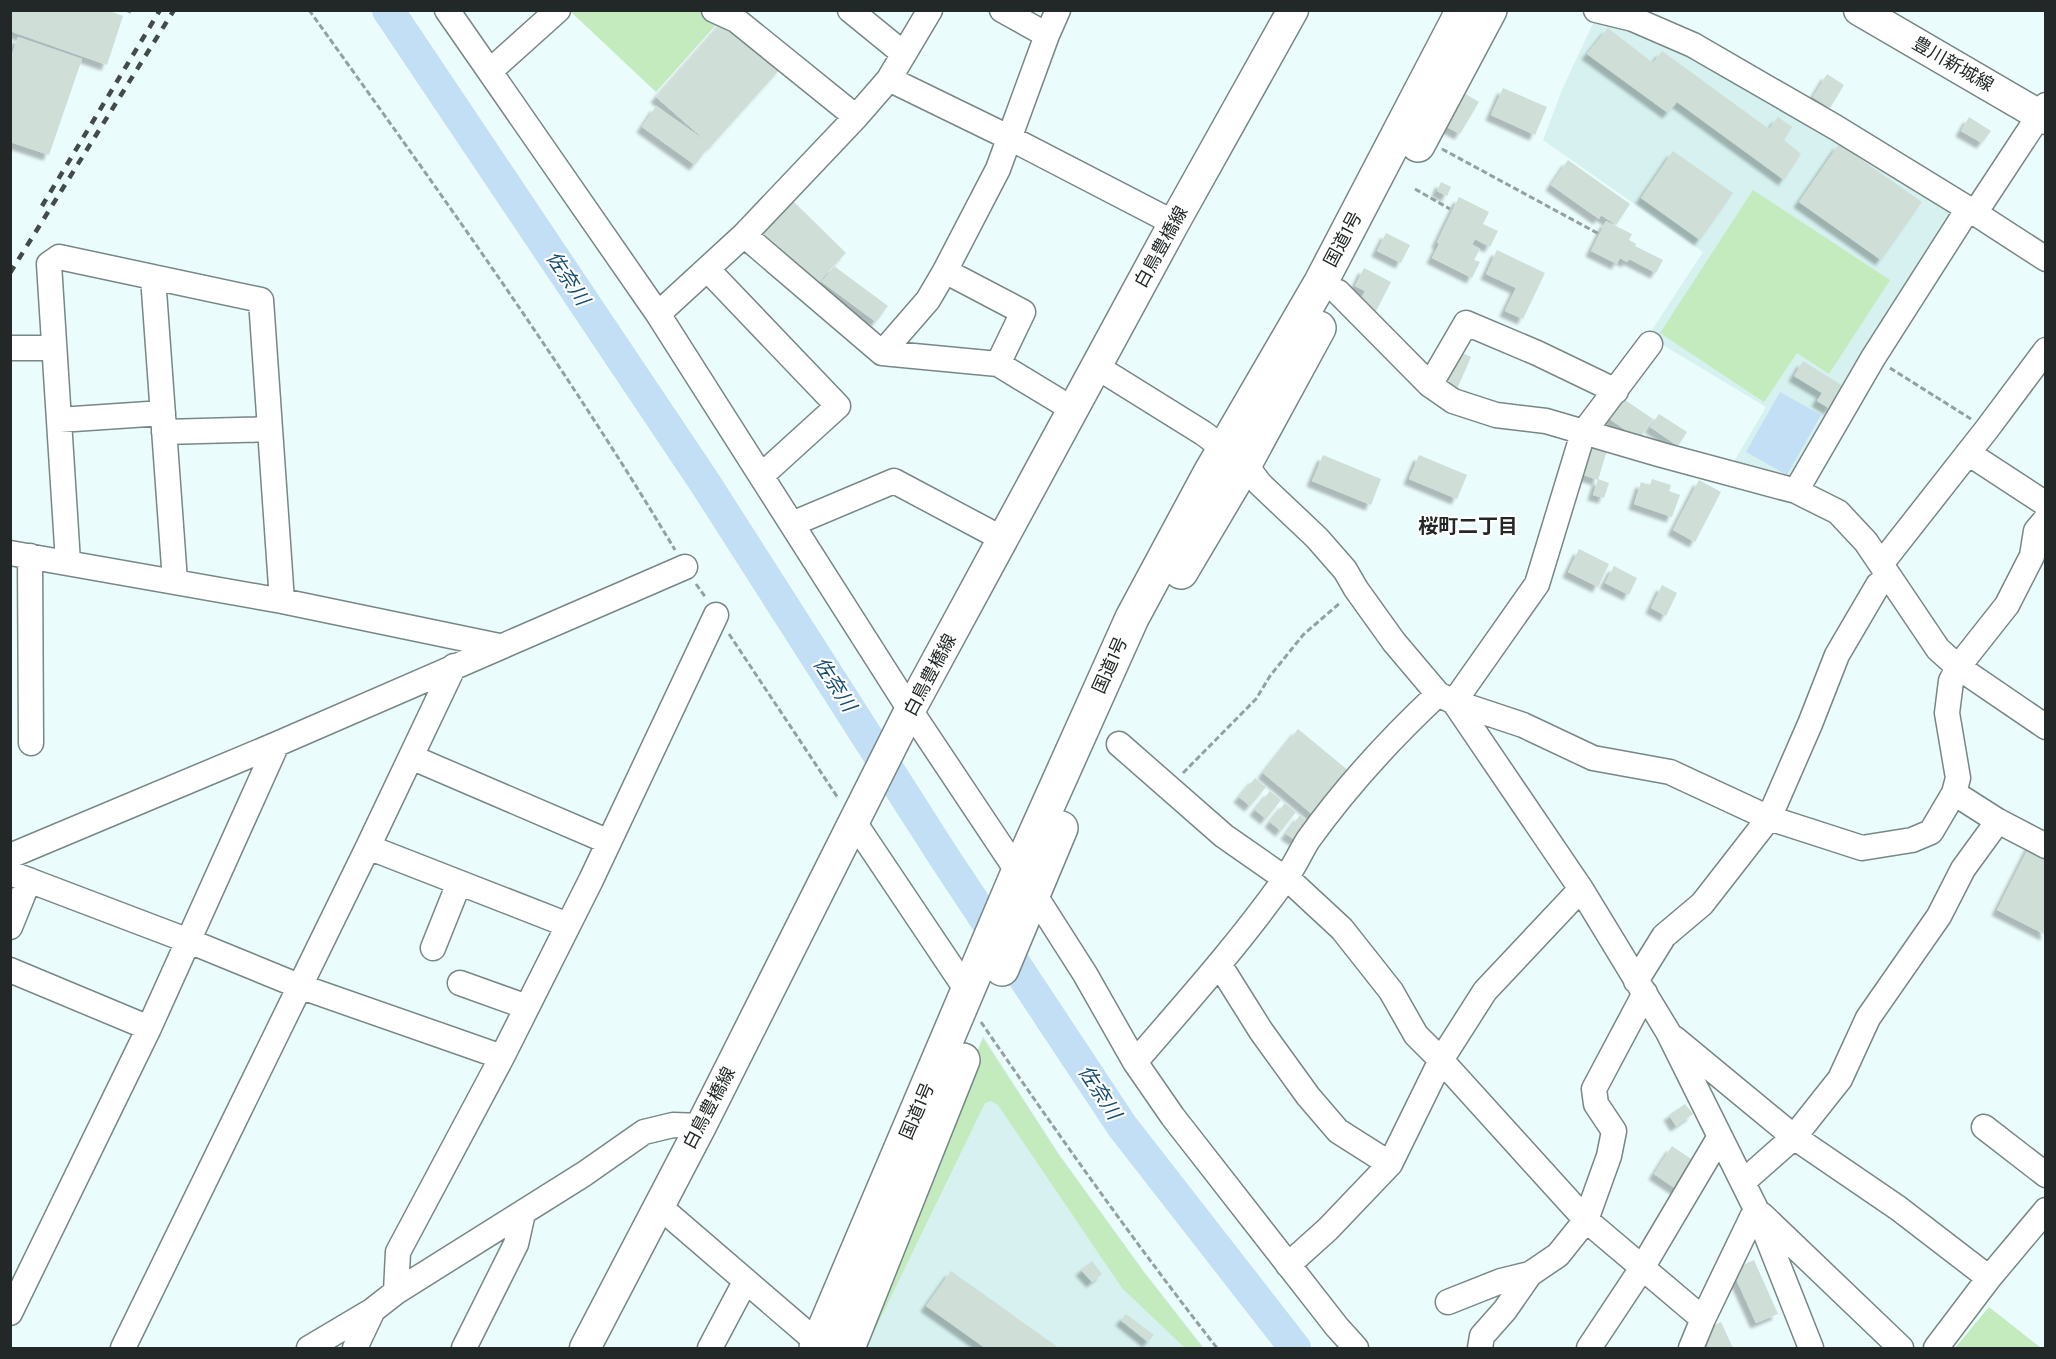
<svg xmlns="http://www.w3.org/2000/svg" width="2056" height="1359" viewBox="0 0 2056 1359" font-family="'DM Sans','Noto Sans JP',sans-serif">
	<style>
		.built { fill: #d6f1ef }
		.green { fill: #c3ebbd }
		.water { fill: #c3dff5 }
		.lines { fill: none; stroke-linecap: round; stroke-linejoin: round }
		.river { stroke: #c3dff5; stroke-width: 32 }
		.building { fill: #cfded7; filter: url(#shadow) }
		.minor-casing { stroke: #778786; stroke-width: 27 }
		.major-casing { stroke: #778786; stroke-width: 33 }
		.highway-casing { stroke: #778786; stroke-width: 36 }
		.path { stroke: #94a1a1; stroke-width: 3; stroke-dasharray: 6 3; stroke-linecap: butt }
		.minor { stroke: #fff; stroke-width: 24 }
		.major { stroke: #fff; stroke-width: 30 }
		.highway { stroke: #fff; stroke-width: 33 }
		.rail { stroke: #424a4a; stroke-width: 4.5; stroke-dasharray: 8 8; stroke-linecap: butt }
		.labels { text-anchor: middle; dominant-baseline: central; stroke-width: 4.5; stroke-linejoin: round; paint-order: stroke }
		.street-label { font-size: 18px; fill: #222828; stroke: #fff }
		.water-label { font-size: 20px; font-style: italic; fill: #154d71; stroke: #fff }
		.neighbourhood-label { font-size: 20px; font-weight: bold; fill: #222828; stroke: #fff }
	</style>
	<defs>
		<filter id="shadow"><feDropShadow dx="-5.5" dy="5.5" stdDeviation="1.5" flood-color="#0004"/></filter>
	</defs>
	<rect width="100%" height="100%" fill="#eafcfb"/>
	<path class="built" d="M1595,19l91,34 68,37 201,124 -162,275 -64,-19 37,-63 -118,-71 55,-84 -160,-112 19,-50z
		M983,1036l76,118 84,116 61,78h-347z"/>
	<path class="green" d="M705,10l17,8 -66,74 -86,-81z
		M1753,190l137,90 -61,94 -32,-21 -33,49 -104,-69z
		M983,1038l76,117 84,116 60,77h-18l-63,-60 -124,-183 -7,-4 -6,2 -119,245h-9z
		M1989,1307l52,41h-86z"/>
	<path class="water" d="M1780,392l41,23 -34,60 -41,-23z"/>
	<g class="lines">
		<path class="river" d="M388,10l317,473 239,374 178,269 173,222"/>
	</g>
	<path class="building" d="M10,10h97l16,6 -16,49 -97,-34z
		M726,18l55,50 -70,78 -1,-1 -15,20 -53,-38 14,-21 50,35 -50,-44z
		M1608,28l45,35 9,-12 107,78 9,-12 14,10 -8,13 17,14 -17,26 -107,-78 -9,11 -81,-59z
		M18,37l64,22 -33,96 -39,-13v-82z
		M1827,74l17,11 -14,23 -17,-11z
		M1503,88l44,19 -12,28 -44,-20z
		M1464,93l15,9 -19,32 -15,-8z
		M1969,117l22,14 -9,12 -21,-12z
		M1839,144l83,58 -41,58 -82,-58z
		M1673,151l60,42 -33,47 -59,-42z
		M1568,160l62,44 -14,21 -15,-10 -2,4 -48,-34z
		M1441,182l10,5 -4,9 -10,-5z
		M1459,197l30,15 -6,12 15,7 -8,16 -15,-8 -3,6 8,4 -6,11 6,2 -8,16 -40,-20 7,-14 -2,-2z
		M790,198l56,55 -31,32 -56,-55z
		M1606,221l26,13 -3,6 7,4 -1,2 28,14 -7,13 -27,-14 -2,3 -7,-4 -3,6 -26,-13z
		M1386,233l24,12 -9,18 -24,-12z
		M1497,250l48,23 -22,46 -18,-8 11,-23 -30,-14z
		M834,266l54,40 -12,16 -54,-40z
		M1364,268l27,14 -15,29 -17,-9 6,-11 -10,-5z
		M1454,349l17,8 -14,32 -17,-7z
		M1803,361l40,25 -13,23 -13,-8 5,-8 -28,-17z
		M1619,396l34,23 -14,20 -34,-23z
		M1659,414l28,18 -9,14 -28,-19z
		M1589,440l19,7 -10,33 -20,-7z
		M1323,455l58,24 -10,26 -59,-24z
		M1419,455l48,20 -10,24 -48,-20z
		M1598,479l11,4 -5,15 -11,-3z
		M1652,479l19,6 -2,6 11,4 -8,22 -38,-13 7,-22 9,3z
		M1699,480l22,12 -26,50 -22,-12z
		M1579,549l30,15 -11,23 -30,-15z
		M1614,566l23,12 -8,17 -24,-12z
		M1662,585l15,8 -11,23 -15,-8z
		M1298,729l57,47 -36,44 -56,-47z
		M1255,778l11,9 -16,19 -11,-9z
		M1270,791l11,9 -15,19 -11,-9z
		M1285,803l11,9 -15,19 -11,-9z
		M1300,815l11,8 -13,19 -12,-8z
		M2031,843l15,8v84l-49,-25z
		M1685,1104l8,10 -17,12 -7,-11z
		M1672,1146l25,17 -18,28 -25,-17z
		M1754,1260l24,54 -22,9 -24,-53z
		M1092,1261l10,13 -10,8 -11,-12z
		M951,1271l108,77h-74l-59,-42z
		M1126,1314l28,21 -6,7 -27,-22z
		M1721,1322l12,26h-26l-7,-16z"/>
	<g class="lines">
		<defs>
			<path id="minor" d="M447,10l211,304 252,396 108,162
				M714,10l22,10 120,97
				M850,10l54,44
				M1002,10l45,25
				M1596,10l37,9 60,26 142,82 140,86 71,46
				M490,71l68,-61
				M889,79l119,58 166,86
				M1975,213l71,-108
				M744,235l138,118 116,11 76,46
				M707,269l131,137 -77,70
				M945,271l78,41 -25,52
				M153,277l22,304
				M1338,292l92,93 23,16 43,14 50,6 116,34 134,36 42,21 28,30 72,107 20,18 88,60
				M658,314l86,-79 112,-118 33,-38 41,-69
				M1650,344l-67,89 -46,151 -83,118 69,23 70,33 77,14 99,46 93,30 50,-8 19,-8 23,-39 4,-15 -11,-65 4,-32 7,-14 49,-62 25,-49 4,-25 10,-12
				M10,348h44
				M882,353l46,-53 17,-29 53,-102 49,-134 11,-25
				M1097,367l106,66 42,31 15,20 57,54 28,32 11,19 38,53 44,52 16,8 127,187 87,143 88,177 55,139
				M1430,385l36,-62 71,30 79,38
				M59,420l104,-7
				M164,432l106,-3
				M1968,453l78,51
				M1796,491l77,-133 95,-149
				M792,524l102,-43 109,58
				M10,553l272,48 217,45
				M30,556l1,187
				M68,562l-19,-298 10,-7 202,43 21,301
				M1881,564l106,-135 59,-79
				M1119,744l105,92 53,37 10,5 55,51 49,62 25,44 25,25 145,160 117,99
				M411,757l198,85
				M1998,821l48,25
				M854,822l114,170
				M368,847l200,78
				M10,856l267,-112 408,-177
				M10,873l179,68 110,45 203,71
				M1034,894l51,80 50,88 38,55 164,210 19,21
				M10,927l19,-47
				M433,948l26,-65
				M1219,964l42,67 47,65 30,35 52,33
				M10,970l139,58 -139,285
				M1636,981l28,-45 38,-32 67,-86 41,-94 27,-69 41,-70 11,-8
				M460,983l67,24
				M149,1028l128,-284
				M1674,1038l120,99 104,71 91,70
				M1135,1062c51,-59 104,-118 150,-183 9,-12 15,-26 23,-39 38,-53 83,-102 130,-146
				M1984,1127l62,48
				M1743,1182l51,-45 46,-58 28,-61 71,-102 24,-47 35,-48 -44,-28
				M660,1207l158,136
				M1762,1215l139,133
				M1288,1265l40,-36 62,-65 51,-104 44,-69 96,-102
				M396,1292l2,-40 104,-195 89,-177 125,-265
				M1448,1302l53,-21 29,-7
				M123,1348l245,-501 86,-181
				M309,1348l64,-38 23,-18 188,-118 60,-42 29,-7 28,1
				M355,1348l18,-38
				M464,1348l52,-104 7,-31
				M710,1348l35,-66
				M1480,1348l2,-12 23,-26 25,-36 28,-19 28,-35 23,-64 5,-25 -18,-27 -2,-15 51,-96
				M1589,1348l53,-80 77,-130
				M1691,1348l12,-29 53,-110
				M1936,1348l53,-70 57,-68"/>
			<path id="major" d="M1859,10l187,109
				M585,1348l116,-222 209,-416 264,-487 119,-213"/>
			<path id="highway" d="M1418,145l72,-135
				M1181,572l64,-108 74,-136
				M1002,969l59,-141
				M816,1348l202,-476 114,-254 78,-145 111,-191 142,-272
				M848,1348l115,-288"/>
		</defs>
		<use href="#minor" class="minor-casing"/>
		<use href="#major" class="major-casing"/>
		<use href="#highway" class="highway-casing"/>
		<path class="path" d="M126,10l5,2
			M309,10c127,177 255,354 366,540
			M1442,149l157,85
			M1415,189l35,20
			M1890,368l81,51
			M696,584l10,14
			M729,634l109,164
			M1183,773l73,-74 14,-23 33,-41 38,-33
			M981,1022c76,111 153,220 236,326"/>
		<use href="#minor" class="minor"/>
		<use href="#major" class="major"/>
		<use href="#highway" class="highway"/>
		<path class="rail" d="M42,206l118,-196
			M10,273l164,-263"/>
	</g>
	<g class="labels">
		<g class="street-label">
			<text transform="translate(1953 64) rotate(30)">豊川新城線</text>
			<text transform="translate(1343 239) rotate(-62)">国道1号</text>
			<text transform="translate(1161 247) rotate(-61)">白鳥豊橋線</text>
			<text transform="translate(1110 665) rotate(-66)">国道1号</text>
			<text transform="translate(930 675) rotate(-62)">白鳥豊橋線</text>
			<text transform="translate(709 1108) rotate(-62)">白鳥豊橋線</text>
			<text transform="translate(917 1111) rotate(-67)">国道1号</text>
		</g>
		<g class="water-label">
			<text transform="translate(568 278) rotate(56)">佐奈川</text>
			<text transform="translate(835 684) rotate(57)">佐奈川</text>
			<text transform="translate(1100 1092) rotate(57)">佐奈川</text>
		</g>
		<g class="neighbourhood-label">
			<text x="1468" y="526">桜町二丁目</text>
		</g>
	</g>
	<rect width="2056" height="1359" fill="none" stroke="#222828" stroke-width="24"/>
</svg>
